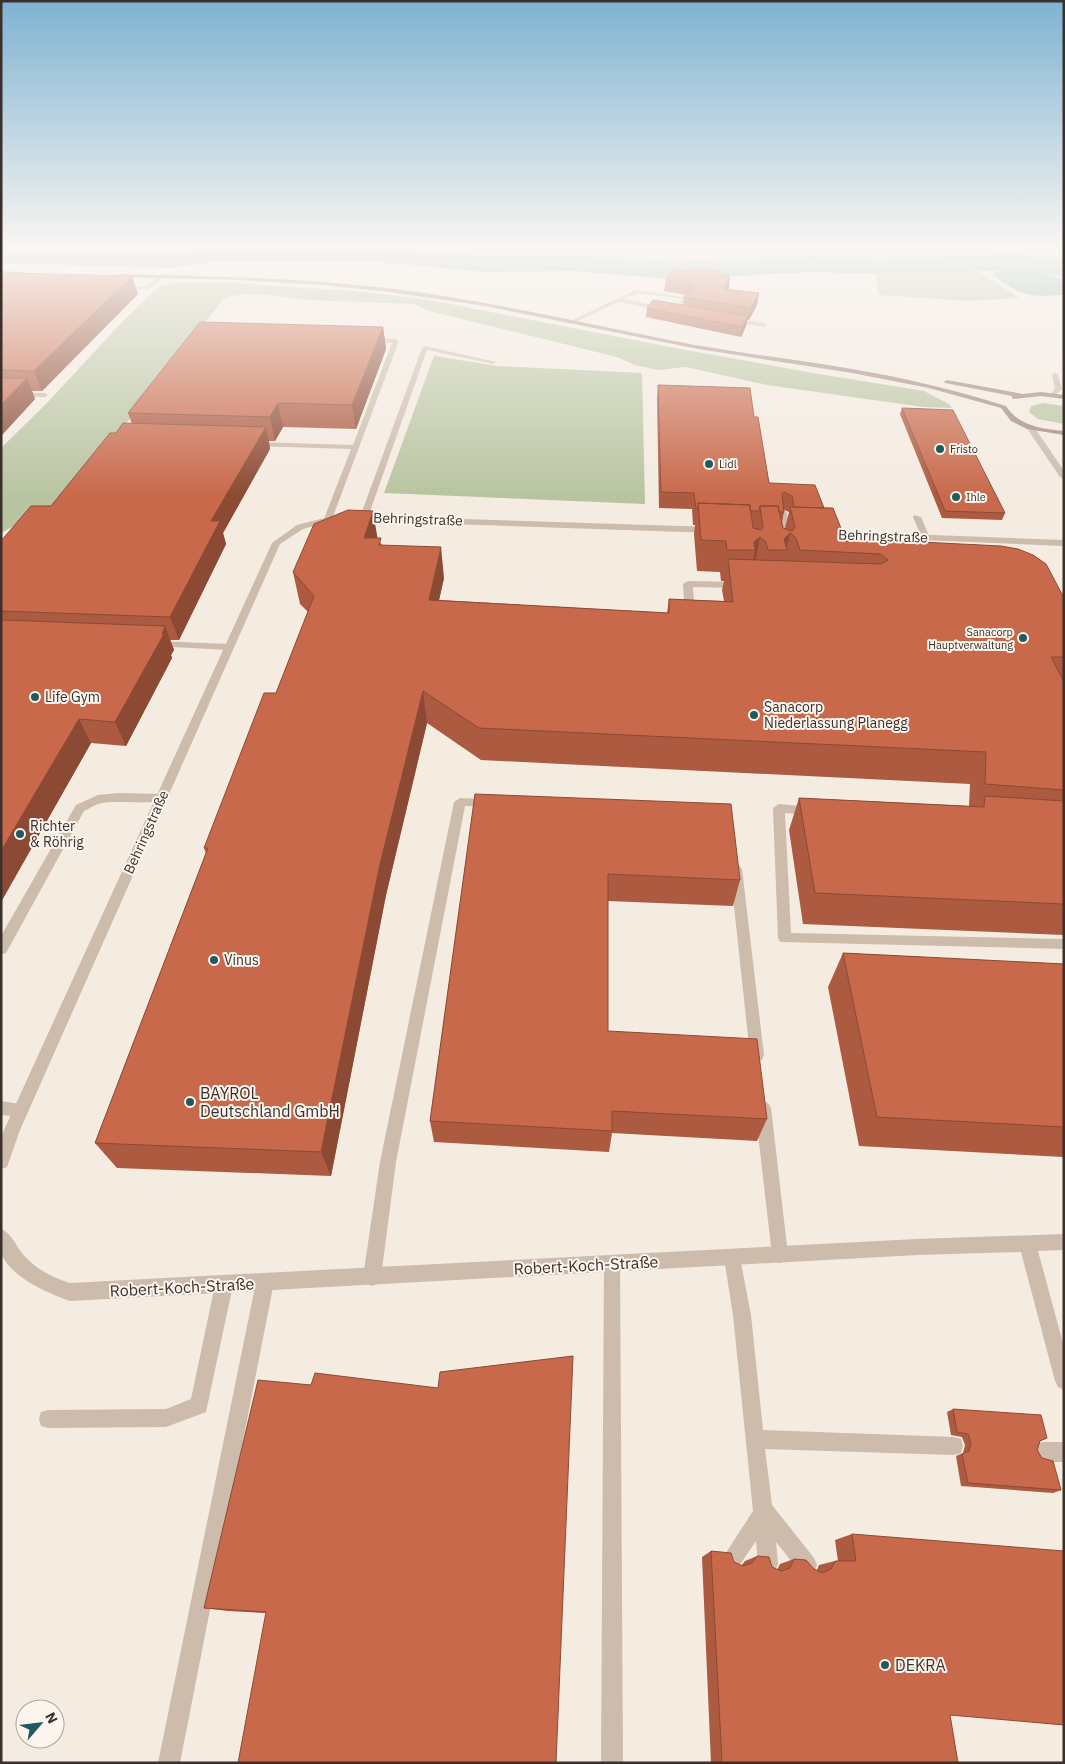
<svg xmlns="http://www.w3.org/2000/svg" width="1065" height="1764" viewBox="0 0 1065 1764" font-family="'IBM Plex Sans',sans-serif">
	<style>
		.green { fill: #b8c4a0 }
		.water { fill: #7fb0b2 }
		.lines { fill: none; stroke-linecap: round; stroke-linejoin: round }
		.river { fill: #7fb0b2; fill-rule: evenodd }
		.lane { fill: #cdbbac; fill-rule: evenodd }
		.street { fill: #cdbbac; fill-rule: evenodd }
		.secondary { fill: #a18a7d; fill-rule: evenodd }
		.wall { fill: #ac5a40; fill-rule: evenodd }
		.shaded-wall { fill: #8c4a34 }
		.building { fill: #c8694b; stroke: #8c4a34 }
		.poi-dot { fill: #1f5a5e; stroke: #fbf5ee; stroke-width: 2 }
		.labels { text-anchor: middle; dominant-baseline: central; stroke-width: 4; stroke-linejoin: round; paint-order: stroke }
		.far-poi-label { font-size: 11px; fill: #3b302b; stroke: #fbf5ee; text-anchor: start }
		.street-label { font-size: 14px; fill: #3b302b; stroke: #fbf5ee }
		.poi-label { font-size: 14px; fill: #3b302b; stroke: #fbf5ee; text-anchor: start }
		.near-poi-label { font-size: 16px; fill: #3b302b; stroke: #fbf5ee; text-anchor: start }
		.near-street-label { font-size: 16px; fill: #3b302b; stroke: #fbf5ee }
	</style>
	<rect width="100%" height="100%" fill="#f4ebe1"/>
	<path class="green" d="M972,267l47,31 -51,3 -89,-6 -5,-25z
		M223,282l144,10 68,9 240,47 138,25 111,18 25,13 3,4 -29,-1 -156,-22 -81,-18 -28,3 -23,-5 -18,-8 -188,-46 -15,-7 -106,-4 -41,-5 -24,-1 -16,3 -5,4 -152,194 -69,38v-85l44,-43 80,-86 32,-31 16,-5z
		M434,356l64,10 144,7 3,131 -261,-11z
		M1043,403l21,3v18l-26,-5 -9,-7 2,-6z"/>
	<path class="water" d="M1005,270l30,1 29,8v16c-37,2 -40,2 -70,-19l-1,-3z"/>
	<g class="lines">
		<path class="river" d="M1,249l170,3 19,-3h222l72,7 90,-1 99,6 138,-5 72,2 130,-4 51,5v17l-51,-6 -130,4 -72,-2 -138,7 -99,-8 -90,1 -104,-10h-171l-38,6 -170,-5z"/>
		<path class="lane" d="M158,276l5,1 -13,12 -29,2 -3,-2 28,-3z
			M635,290l56,8 -17,15 -55,-11 -44,20 -5,-1zM638,293l45,6 -10,10 -49,-10z
			M731,318l33,5 3,2 -3,2 -35,-6z
			M368,338l28,1 3,2 -67,178 -4,3 -4,-3 27,-70 -97,-3 -4,-2 4,-2 99,3 39,-102 -26,-2 -1,-1z
			M425,346l71,16 -3,2 -66,-14 -59,167 -7,2 -1,-2 62,-169z
			M1055,373l3,2 4,14 -9,8 -3,-2 5,-6 -3,-14z
			M1,392l44,1 3,2 -3,2 -44,-1z
			M780,510l7,2 3,23 -7,-2z
			M914,515l7,2 9,21 -1,2 -7,-2 -9,-21z
			M688,581l52,1 5,3 -5,3 -47,-1 2,30 -5,3 -5,-3 -2,-33z
			M156,641l73,3 5,3 -5,3 -76,-4v-4z
			M119,793l42,1 6,4c-6,8 -52,2 -65,5 -6,1 -12,5 -18,8l-78,142 -5,1v-18l75,-131 22,-10z
			M460,798l29,1 6,4 -6,4 -24,-1 -69,356 -15,115 -3,6 -6,3 -6,-3 -3,-6 17,-115 74,-360z
			M779,804l33,3 6,4 -6,4 -27,-2 6,120 273,6v10l-284,-7 -2,-4 -5,-130z
			M736,864l4,2 2,3 22,186 -2,5 -5,1 -5,-1 -2,-5 -20,-186 2,-3z
			M1,1101l25,4 3,5 -3,5 -5,2 -20,-2z
			M763,1101l5,2 3,5 17,147 -2,6 -6,2 -6,-2 -2,-6 -17,-147 3,-5z
			M732,1250l6,2 2,6 11,57 12,115 191,7 7,2 2,7 -2,7 -7,2 -189,-6 7,56 42,53 3,7 -3,7 -7,3 -7,-3 -24,-30 2,22 -3,7 -7,3 -7,-3 -3,-7 -2,-23 -17,25 -7,3 -7,-3 -3,-7 31,-48 -20,-196 -9,-57 2,-6z
			M612,1255l6,2 2,6 3,500h-22l3,-500 2,-6z
			M265,1273l6,3 3,6 -94,481h-22l98,-481 3,-6z
			M224,1276l6,3 3,6 -27,127 -40,15 -118,1 -7,-2 -2,-7 2,-7 7,-2 118,-1 25,-10 24,-114 3,-6z
			M1042,1442h22v20h-22l-7,-3 -3,-7 3,-7z"/>
		<path class="street" d="M1027,425h6l31,46v8l-4,-2 -34,-50z
			M336,515l376,12 4,3 -4,3 -376,-13 -33,9 -23,15 -260,586 -13,37 -6,2v-30l3,-9 268,-587 25,-18z
			M827,531l237,9v6l-240,-10 -1,-2z
			M1,1229c10,4 14,15 20,23 13,16 30,25 49,31l847,-44 147,-5v16l-26,1 26,96v43l-6,-3 -3,-6 -34,-129 -104,3 -847,46c-21,-7 -62,-25 -69,-49 -1,-6 0,-16 0,-23z"/>
		<path class="secondary" d="M1,271l23,1 3,2 -3,2 -23,-1z
			M116,274c98,2 196,4 294,17 96,13 190,36 285,54 52,9 105,15 157,24 53,9 104,21 154,37 13,20 35,23 58,25v4l-37,-6 -16,-8 -10,-13 -72,-20 -77,-15 -154,-24 -213,-43 -96,-14 -66,-7 -85,-5 -124,-3z
			M947,380l76,14 18,-2 23,3v4l-23,-3 -27,3 -2,-1v-2l-67,-13 -1,-1z"/>
	</g>
	<path class="wall" d="M687,271l34,1v3l9,1 -2,13 31,4 -2,12 -8,15h-2l-1,6 -5,11 -95,-20 1,-9 36,-3 1,-8 2,-2 -22,-4 2,-11z
		M1,275l137,19 -96,97h-10l3,8 -34,37z
		M383,327l3,22 -30,80 -73,-2 -8,14h-6l1,8 -47,84 3,11 -47,96h-9l4,10 -3,5 1,3 -46,88 -35,-3 -90,159v-361l50,-35 65,-73 16,-9 -4,-11z
		M658,385l96,32 15,66 55,25 22,33 218,57v337l-261,-11 -14,-94 10,-32 170,8 1,-22 -489,-24 -54,-37 -41,172 -55,281 -214,-8 -22,-25 111,-290 -2,-5 72,-155 32,-81 -8,-8 -7,-32 84,-34 5,7 62,33 -5,22 228,13 2,-14 55,2 -2,-11 2,-9h-3l-1,-9 -23,-1 -3,-37 1,-9h-2l-1,-16 -33,-1 -2,-108zM784,510l5,2 -4,16h-2l-1,-6 2,-10z
		M902,408l103,105 -3,7 -60,-2 -42,-104z
		M475,794l265,86 -7,26 -125,-5v130l159,88 -10,22 -145,-8 -3,19 -175,-10 -4,-21z
		M843,953l221,11v193l-205,-11 -31,-159z
		M573,1356l-308,257 -37,-2 -24,-3 107,-223 127,3z
		M953,1409l87,32 -3,9 24,40 -8,3 -92,-7 -5,-30 7,-3 2,-8 -3,-8 -11,-2 -4,-23z
		M852,1534l98,181 8,48h-247l-9,-206 9,-6 30,15 4,-5 12,-5 15,11 5,3 3,-6 14,-5 23,11 2,-5 16,-4h3l-3,-21z"/>
	<path class="shaded-wall" d="M132,276l6,18 -96,97 -8,-20z
		M730,276l-1,12 -7,12 1,-11z
		M759,293l-2,12 -8,15 2,-12z
		M748,316l-2,10 -5,11 1,-10z
		M383,327l3,22 -30,80 -4,-24z
		M27,378l8,21 -34,37v-31z
		M278,403l5,24 -8,14 -5,-24z
		M266,427l4,22 -47,84 3,11 -47,96 -9,-23 41,-96z
		M373,511l5,30 -14,-3z
		M790,533l-4,17 -2,-11z
		M760,537l-6,31 -3,3 4,-21 -1,-8z
		M441,547l3,31 -12,53 -3,-31z
		M165,626l9,24 -3,5 1,3 -46,88 -11,-24z
		M423,691l4,32 -41,172 -55,281 -10,-24 59,-288z
		M79,719l12,24 -90,159v-51z"/>
	<path class="building" d="M689,268l32,4 -2,3 11,1 -7,13 36,4 -8,15 -67,-11 9,-8v-5l-27,-4 7,-10 14,1z
		M10,273l122,3 -98,95 -33,-1v-95l5,1z
		M653,300l95,16 -6,11 -95,-19z
		M200,322l183,5 -31,78 -74,-2 -8,14 -142,-4z
		M1,378h26l-26,27z
		M658,385l92,3 4,29h4l11,66 46,2 9,23 -30,-1 -2,-11 -8,-4 -2,2 2,18h-5l-1,-6h-18l-1,5h-9v-6l-52,-2v6h-2l-2,-16 -33,-1z
		M902,408l51,2 52,103 -60,-2z
		M123,423l143,4 -55,94h9l-50,96 -169,-6v-70l30,-35h20l59,-73h6z
		M698,503l52,2 3,23 8,2 2,-2 -3,-22h18l5,22 9,3 3,-4 -5,-20 43,1 13,33 75,1 80,4 17,3 15,6 13,9 18,34v59h-13l13,25v108l-79,-6 1,-32 -507,-24 -56,-37 -43,173 -59,288 -226,-9 113,-295h-4l60,-155h12l38,-97 -21,-24 21,-48 34,-14 25,1 -9,27h17l-2,7 62,2 -12,53 240,13v-14l64,3 -5,-43 153,5 7,-4 -7,-6 -81,-4 -4,-12 -6,-5 -6,6 3,11h-19l-2,-8 -6,-5 -6,5 1,8h-28l-1,-9 -25,-1z
		M1,620l164,6 -3,8h2l-49,88 -36,-3 -78,132z
		M475,794l256,10 9,76 -132,-6v157l149,8 10,80 -155,-8v20l-182,-10z
		M985,796l79,5v103l-249,-11 -16,-95 185,9z
		M843,953l221,11v163l-187,-10z
		M573,1356l-17,407h-318l28,-151 -62,-4 54,-228 53,5 4,-12 123,15 2,-16z
		M953,1409l88,6 6,23 -7,3 -3,9 5,8 11,3 8,29 -93,-7 -6,-29 7,-3 2,-8 -3,-9 -11,-2z
		M852,1534l212,17v174l-114,-10 8,48h-236l-11,-212 20,2 3,9 9,4 9,-3 5,-7 12,1 3,10 9,4 9,-3 4,-9 12,1 8,9 8,4 9,-4 4,-8h21z"/>
	<linearGradient id="sky" x2="0" y2="1"><stop stop-color="#7eb2d2"/><stop offset="0.5" stop-color="#faf6f2"/><stop offset="1" stop-color="#faf6f2" stop-opacity="0"/></linearGradient>
	<rect width="1065" height="496" fill="url(#sky)"/>
	<g class="poi-dot">
		<circle cx="940" cy="449" r="5"/>
		<circle cx="709" cy="464" r="5"/>
		<circle cx="956" cy="497" r="5"/>
		<circle cx="1023" cy="638" r="5"/>
		<circle cx="35" cy="697" r="5"/>
		<circle cx="754" cy="715" r="5"/>
		<circle cx="20" cy="834" r="5"/>
		<circle cx="214" cy="960" r="5"/>
		<circle cx="190" cy="1102" r="5"/>
		<circle cx="885" cy="1665" r="5"/>
	</g>
	<g class="labels">
		<g class="far-poi-label">
			<text x="950" y="449">Fristo</text>
			<text x="719" y="464">Lidl</text>
			<text x="966" y="497">Ihle</text>
			<text x="1013" y="632" text-anchor="end">Sanacorp<tspan x="1013" dy="13">Hauptverwaltung</tspan></text>
		</g>
		<g class="street-label">
			<text transform="translate(418 519) rotate(2)">Behringstraße</text>
			<text transform="translate(883 536) rotate(2)">Behringstraße</text>
			<text transform="translate(146 832) rotate(-66)">Behringstraße</text>
		</g>
		<g class="poi-label">
			<text x="45" y="697">Life Gym</text>
			<text x="764" y="707">Sanacorp<tspan x="764" dy="16">Niederlassung Planegg</tspan></text>
			<text x="30" y="826">Richter<tspan x="30" dy="16">&amp; Röhrig</tspan></text>
			<text x="224" y="960">Vinus</text>
		</g>
		<g class="near-poi-label">
			<text x="200" y="1093">BAYROL<tspan x="200" dy="18">Deutschland GmbH</tspan></text>
			<text x="895" y="1665">DEKRA</text>
		</g>
		<g class="near-street-label">
			<text transform="translate(586 1265) rotate(-3)">Robert-Koch-Straße</text>
			<text transform="translate(182 1287) rotate(-3)">Robert-Koch-Straße</text>
		</g>
	</g>
	<rect width="1065" height="1764" fill="none" stroke="#3b302b" stroke-width="5"/>
	<g transform="translate(40 1724) rotate(62)"><circle r="24" fill="#fbf5ee" stroke="#aea6a0"/>
	<path d="M0-4L9 19L0 12L-9 19Z" fill="#1f5a5e"/>
	<text y="-8" font-size="14" font-weight="bold" text-anchor="middle" fill="#3b302b">N</text>
	</g>
</svg>
